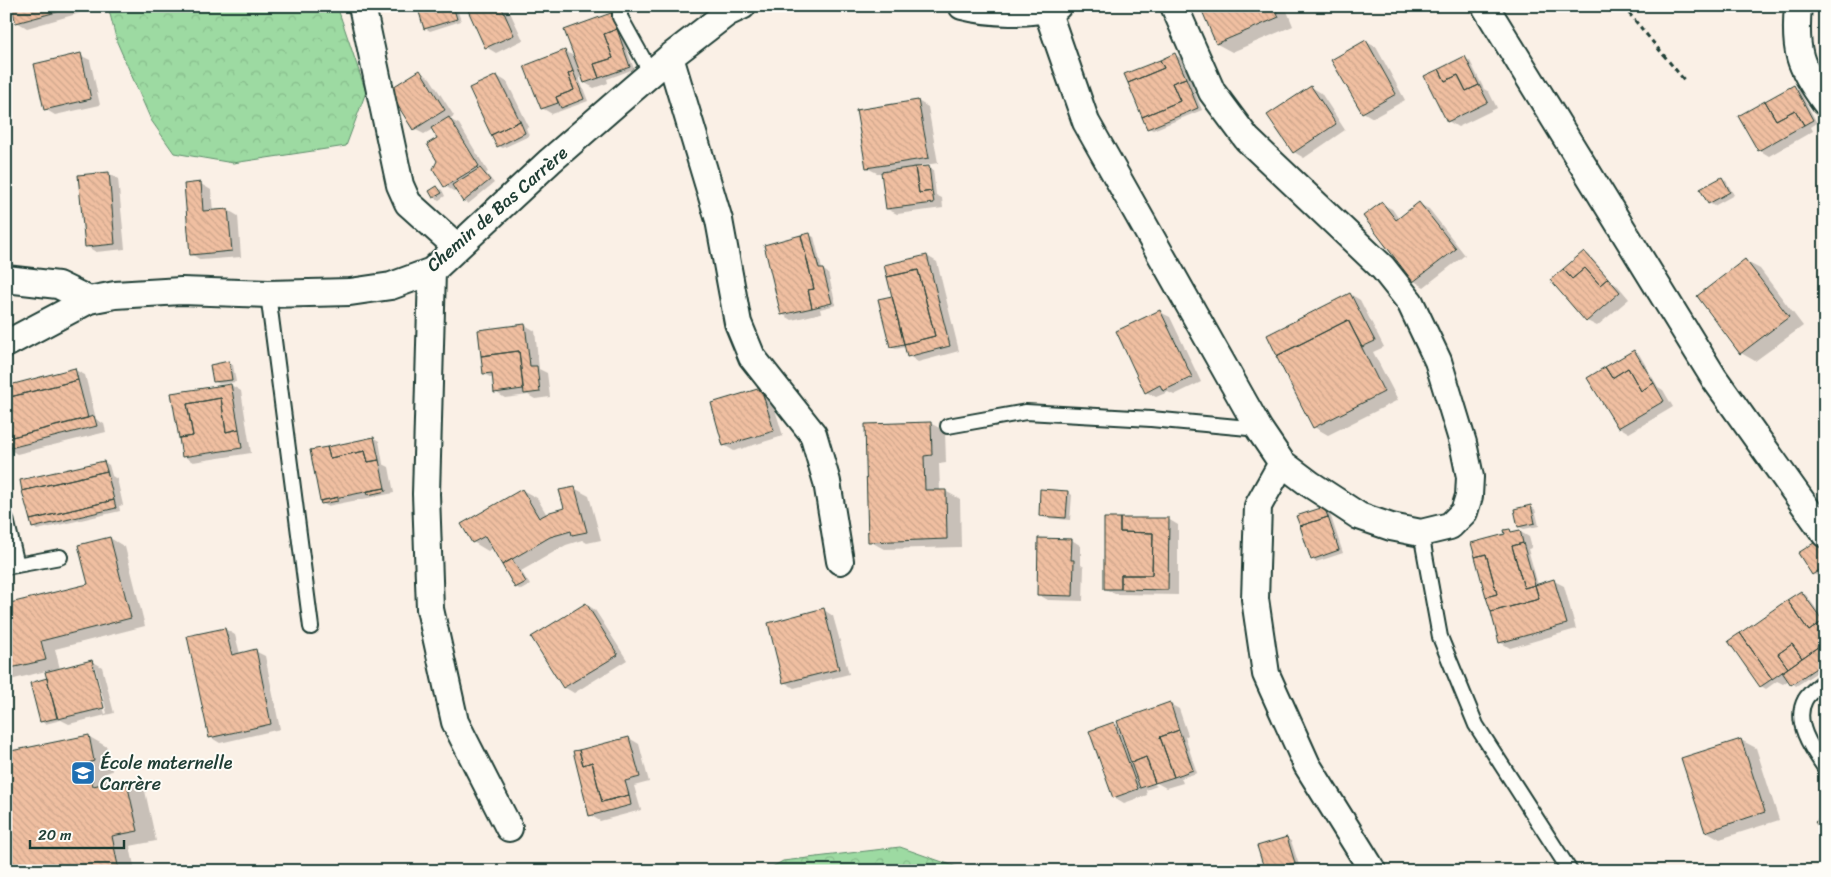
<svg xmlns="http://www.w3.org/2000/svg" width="1831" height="877" viewBox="0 0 1831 877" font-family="Sriracha,sans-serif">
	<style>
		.forest { fill: url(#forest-crowns); stroke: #5e8c6b }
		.shadow { fill: #0003; fill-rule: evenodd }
		.building { fill: url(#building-back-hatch); stroke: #1f3d34 }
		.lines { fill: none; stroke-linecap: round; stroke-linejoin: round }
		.lane-casing { stroke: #1f3d34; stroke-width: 18 }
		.street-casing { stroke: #1f3d34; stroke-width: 30 }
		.path { stroke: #1f3d34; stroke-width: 3; stroke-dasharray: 5 4; stroke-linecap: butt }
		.lane { stroke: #fdfcf7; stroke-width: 14 }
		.street { stroke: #fdfcf7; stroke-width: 26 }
		.labels { text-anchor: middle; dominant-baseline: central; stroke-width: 4; stroke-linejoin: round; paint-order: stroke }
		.street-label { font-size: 18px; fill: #1f3d34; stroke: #fdfcf7 }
		.poi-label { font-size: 18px; fill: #1f3d34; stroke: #fdfcf7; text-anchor: start }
	</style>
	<defs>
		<pattern id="forest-crowns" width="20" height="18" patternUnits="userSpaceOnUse" patternTransform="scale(1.25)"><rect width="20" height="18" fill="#9ddaa2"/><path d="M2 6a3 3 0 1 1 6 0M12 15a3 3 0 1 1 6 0" fill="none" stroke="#87bc8c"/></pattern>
		<pattern id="building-back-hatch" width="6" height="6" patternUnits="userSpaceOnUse" patternTransform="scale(1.25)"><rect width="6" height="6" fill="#f0bfa1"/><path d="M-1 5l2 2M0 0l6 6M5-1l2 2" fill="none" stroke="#cda58b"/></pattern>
	</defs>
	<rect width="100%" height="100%" fill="#faf0e6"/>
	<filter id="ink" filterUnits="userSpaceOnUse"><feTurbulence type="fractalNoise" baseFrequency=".02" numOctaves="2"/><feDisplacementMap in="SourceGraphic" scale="10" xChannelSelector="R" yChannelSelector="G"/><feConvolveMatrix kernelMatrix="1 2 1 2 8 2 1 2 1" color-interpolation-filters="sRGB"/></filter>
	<g filter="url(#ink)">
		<path class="forest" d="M108,6h229l29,86 -20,54 -113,17 -59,-10 -23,-33 -34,-78z
			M900,847l68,24h-203l18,-10z"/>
		<path class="shadow" d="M12,6h66l2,7 -53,15 -10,-6z
			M439,6h17l5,15 -31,10 -5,-3z
			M467,6h40l16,34 -27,13 -10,-6z
			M1201,6h84l8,20 -61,26 -15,-8z
			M1298,6h31l-9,3 -4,-2 -10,3z
			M1720,6h16l-6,6z
			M610,15l10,5 6,15 -4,1 12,33 -27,10 1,4 -14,5 -9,-5 -3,-6 -3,1 9,23 -36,13 -10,-6 23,-57 10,6z
			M1366,42l10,5 29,53 -32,18 -10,-6z
			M80,55l10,5 10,45 -45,10 -10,-6z
			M1175,55l10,5 10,23 -3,2 10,25 -49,20 -5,-2z
			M1465,58l5,3 14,28 5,3 8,16 -39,19 -10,-6z
			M420,72l10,6 24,38 -5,3 10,5 29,48 -2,1 8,10 -26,21 -4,-3 -7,-10 -2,1 -10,-6 -7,-25v-23l-5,-9 -9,5 -10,-5z
			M497,76l10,6 22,45 -3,1 3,8 -26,12 -5,-2z
			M1311,87l10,6 24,37 -41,28 -10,-6z
			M1794,87l5,3 18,33 -6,4 2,4 -44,25 -10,-6z
			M918,101l10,6 10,56 -20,3 1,2 10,-1 4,3 3,25 6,3 1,10 -46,6 -10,-5 -5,-36h-5l-10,-5z
			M108,173l10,6 7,70 -29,3 -10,-6z
			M1722,178l4,3 8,14 -20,11 -5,-3z
			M201,184l10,6 2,22 15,-2 10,6 3,41 -40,3 -10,-6z
			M437,188l5,2 3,6 -6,4 -5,-3z
			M1382,204l10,5 7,10 20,-15 10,5 36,46 -41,32 -10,-6 -50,-65z
			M809,235l5,2 8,32 6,4 8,32 -16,4 1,4 -29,7 -10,-6z
			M1584,252l5,3 24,28 5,3 11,13 -32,27 -10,-5z
			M927,256l10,6 22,89 -41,11 -9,-6 -3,-9 -10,2 -5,-2 3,-50z
			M1745,261l15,8 43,57 -48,35 -14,-8z
			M1350,294l10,6 24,47 -11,5 25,48 -70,35 -14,-8z
			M1160,312l10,5 31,65 -27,13 -6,-3 -12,5 -10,-5z
			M525,325l10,6 4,38 8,4 3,24 -15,2 -7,-4 -23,3 -10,-6 -1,-13 -10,-5z
			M1634,352l5,2 19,33 5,3 10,17 -44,26 -10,-6z
			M228,363l5,2 3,17 -17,2 -5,-3z
			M75,370l10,5 11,44 8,5 2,8 -89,22 -10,-6z
			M231,385l10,6 10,62 -58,9 -10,-6z
			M761,390l10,6 12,40 -49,15 -10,-6z
			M930,423l15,8 1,32 -7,1 1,27h5l15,8 1,48 -77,2 -15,-8z
			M374,438l5,3 4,23 6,3 5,26 -67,13 -5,-3 -10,-52z
			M104,462l5,3 3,11 5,3 6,26 -4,1 1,5 -83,19 -4,-3z
			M574,488l15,8 12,44 -14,3 -5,-3 -16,5 -45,26 9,14 -9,5 -5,-3 -24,-39 -4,3 -15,-9 49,-52 15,8 10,17 19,-6z
			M1068,492l4,3 -2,25 -25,-2 -5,-3z
			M1530,507l5,2 4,17 -15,3 -5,-2z
			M1324,508l5,3 14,42 -27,9 -4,-3z
			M1168,519l10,6v70l-63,-1 -10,-5z
			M1509,530l5,3 5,-2 10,6 3,11 -4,1 10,36 16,-4 10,5 12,43 -66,19 -10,-6 6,-107z
			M110,538l15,9 20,79 -90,23 5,20 32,-8 10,6 12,46 -45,11 -8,-4 -16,4 -4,-3 8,-40 -3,-10 -40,10v-76l84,-20zM93,667h2l12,46 -2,1z
			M1072,540l9,6v19l3,2 -1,34 -35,-1 -9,-5z
			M1822,545l3,4v23l-7,4 -5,-2 -13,-20z
			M1801,592l5,3 19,26v46l-29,19 -7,-6 -6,4 -6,-3 -11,8 -5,-3z
			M586,604l9,6 32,50 -53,33 -10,-6 -31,-50z
			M824,610l9,6 16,58 -55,14 -10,-6z
			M225,629l10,6 5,19 15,-3 10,5 15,73 -60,14 -10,-6z
			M1170,704l9,5 9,26 -3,2 12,36 -16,5 2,5 -17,5 -16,-9 -1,2 8,5 -11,4 1,5 -23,8 -10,-6v-74l6,4z
			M88,736l19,11 5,24 -6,2 2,11 18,-4 19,11 11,50 -26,5 5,25h-123z
			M629,738l10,6 10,38 -15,4 7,24 -41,11 -10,-6z
			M1741,740l15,8 23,72 -59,19 -14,-8z
			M1286,839l5,2 8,24 -20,6h-13l-7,-24z"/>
		<path class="building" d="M11,6h59l1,2 -55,15z
			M435,6h18l4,13 -33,10 -5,-17z
			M466,6h35l13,29 -29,13z
			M1200,6h74l5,11 -63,27z
			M611,13l6,16 -13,5 9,24 -19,6 5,14 -15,5 -20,-53z
			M617,29l13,38 -31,11 -5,-14 19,-6 -9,-24z
			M1366,40l30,54 -34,19 -31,-53z
			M565,50l8,21 -5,3 6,16 -18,7 2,6 -17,6 -17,-43z
			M81,53l10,46 -47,11 -10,-46z
			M1175,53l11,25 -14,5 8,18 -38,16 -14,-34 36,-15 -4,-8z
			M1465,56l14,29 -13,6 -8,-16 -13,6 -6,-12z
			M1160,60l4,8 -36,15 -4,-9z
			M1439,69l6,12 13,-6 8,16 13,-6 9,17 -41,20 -23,-46z
			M420,70l25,40 -32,20 -25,-40z
			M573,71l11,28 -23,9 -5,-11 18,-7 -6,-16z
			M497,75l23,46 -29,14 -22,-47z
			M1186,78l12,30 -51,21 -5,-12 38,-16 -8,-18z
			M1794,85l19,35 -9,5 -9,-15 -19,10 -11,-19z
			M1311,86l25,38 -43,29 -26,-38z
			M918,100l11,58 -63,10 -10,-58z
			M1765,101l11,19 19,-10 9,15 -46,26 -20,-35z
			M449,117l30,49 -35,21 -11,-18 4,-8 -10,-17 10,-6 -6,-10z
			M520,121l5,12 -28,14 -6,-12z
			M929,166l3,25 -13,2 -4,-26z
			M915,167l4,26 13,-2 2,12 -48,6 -5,-37z
			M480,168l10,12 -27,22 -11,-17z
			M109,172l6,72 -30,3 -7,-72z
			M1722,177l8,15 -22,12 -8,-15z
			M201,182l2,29 25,-2 4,42 -42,4 -6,-71z
			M437,186l5,7 -9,5 -4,-7z
			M1382,202l14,18 23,-18 37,47 -43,33 -50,-66z
			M810,233l9,36h4l9,34 -20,5 -4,-18 6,-1 -13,-54z
			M801,235l13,54 -6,1 4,18 -31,7 -17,-70z
			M1584,251l24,27 -8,7 -15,-17 -13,11 -9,-10z
			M927,255l23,91 -43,11 -3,-13 31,-8 -17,-66 -31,7 -3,-12z
			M1745,259l44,58 -49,37 -43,-58z
			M1585,268l15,17 8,-7 12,14 -34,30 -36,-42 13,-11 9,10z
			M918,270l17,66 -31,8 -17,-67z
			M1350,293l25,48 -13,6 -14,-27 -71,36 -10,-21z
			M892,296l12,48 -14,3 -12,-48z
			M1160,310l32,67 -29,14 -3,-6 -15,8 -29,-62z
			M1348,320l36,72 -71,36 -37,-72z
			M525,324l5,42h7l3,26 -16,2 -5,-43 -38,5 -3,-26z
			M1634,350l20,33 -13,8 -13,-23 -16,10 -7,-11z
			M519,351l4,38 -29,4 -2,-20 -9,1 -2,-18z
			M229,361l3,19 -19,2 -3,-17z
			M1605,367l7,11 16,-10 13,23 13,-8 10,18 -46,27 -31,-50z
			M75,368l3,12 -72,18v-12z
			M78,380l10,38 -76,19 -6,-21v-18z
			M231,384l8,45 -13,3 -5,-34 -34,6 6,32 -14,2 -8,-45z
			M761,388l13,43 -51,15 -12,-43z
			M221,398l5,34 13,-3 3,19 -60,9 -3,-19 14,-2 -6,-32z
			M6,416l6,21 82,-21 3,10 -91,23z
			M931,422l1,33 -8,1 1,34h21l1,49 -79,3 -3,-118z
			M374,437l5,23 -11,2 -3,-11 -35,7 -3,-11z
			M327,447l3,11 35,-7 3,11 11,-2 6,28 -65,13 -10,-51z
			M104,461l3,10 -85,20 -2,-11z
			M107,471l7,29 -84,20 -8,-29z
			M575,487l12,45 -15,3 -1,-4 -21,6 -48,28 -17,-29 -13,7 -11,-19 61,-35 17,29 11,-6 14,-4 -5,-18z
			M385,488l1,3 -18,4 -1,-4z
			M1040,489l28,2 -2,27 -27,-2z
			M338,497v4l-17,3 -1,-3z
			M114,500l2,8 -84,20 -2,-8z
			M1531,505l4,18 -17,4 -4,-18z
			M1324,507l4,10 -28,9 -4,-10z
			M1328,517l11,33 -28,10 -11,-34z
			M1104,518h16v14l33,1 -1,42h-31v14h-17z
			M1120,518h49l-1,72 -47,-1v-14h31l1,-42 -33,-1z
			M1510,529l1,3 9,-2 3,13 -11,3 12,42 11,-3 4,14 -48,13 -5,-15 11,-3 -11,-40 -11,3 -4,-14 34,-9 -1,-4z
			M110,537l21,81 -90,23 5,19 -40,9v-65l82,-20 -10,-39z
			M1038,538l34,1 -1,21h3l-1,36 -36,-1z
			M1817,541l8,11v14l-13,9 -14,-22z
			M1523,543l12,42 -11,3 -12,-42z
			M1486,554l11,40 -11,3 -11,-40z
			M512,559l14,23 -11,6 -13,-23z
			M1554,579l13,45 -68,19 -8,-31 48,-13 -4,-14z
			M1801,591l22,30 -14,10 -22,-31z
			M1787,600l22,31 14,-10 2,3v18l-23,16 -10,-14 -14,10 10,14 -16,11 -32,-46z
			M586,603l32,52 -55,33 -32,-51z
			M824,608l15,61 -56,14 -15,-60z
			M225,628l7,27 24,-6 15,75 -62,14 -22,-102z
			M1740,633l32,46 -12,8 -32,-46z
			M1825,642v20l-34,23 -9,-13z
			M1792,644l10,14 -14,10 -10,-14z
			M92,660l12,48 -46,11 -13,-47z
			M47,678l10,40 -17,4 -10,-39z
			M1170,702l9,28 -19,7 14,40 -19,6 -9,-26 -15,6 -14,-42z
			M1114,722l24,67 -25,9 -24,-67z
			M1179,730l14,40 -19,7 -14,-40z
			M89,735l5,26 -6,2 5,23 33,-7 12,52 -26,5 7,35h-108l-5,-22v-97z
			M629,737l11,40 -15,4 4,14 -27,7 -10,-40 -9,3 -4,-15z
			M1741,739l24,73 -60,20 -24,-74z
			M579,750l4,15 9,-3 10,40 27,-7 2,10 -42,11 -16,-65z
			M1146,757l9,26 -15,5 -9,-25z
			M1825,816v19l-10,-13z
			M1287,837l8,26 -30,8 -8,-25z"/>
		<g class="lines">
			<defs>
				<path id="lane" d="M620,6v11l32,58
					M268,294l43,333
					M948,426l78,-14 125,7 108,10
					M6,519l11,46
					M1421,533l19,104 36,88 94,146
					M6,567l54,-10
					M1825,680c-6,6 -16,12 -20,20 -12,22 7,49 20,68"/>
				<path id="street" d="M362,6l38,179 8,18 49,44
					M962,6c27,7 69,9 96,0
					M1485,6l229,372 111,156
					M1798,6c-4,45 1,60 27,96
					M1047,10l39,112 173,307 23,34 28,21 49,32 32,11 30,6 29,-7 14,-14 5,-16 1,-19 -7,-34 -25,-82 -28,-59 -27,-34 -136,-129 -35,-47 -38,-86
					M670,57l49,163 19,103 14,34 61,77 14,48 13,79
					M432,271l-6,223 4,115 25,113 54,106
					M6,279l52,6 31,15
					M6,344l83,-44 26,-5 66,-4 87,3 82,-2 41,-6 41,-15 118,-110 70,-61 50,-43 57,-44 15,-7
					M1282,463l-24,43 -3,93 11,75 41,91 66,106"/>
			</defs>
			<use href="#lane" class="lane-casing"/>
			<use href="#street" class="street-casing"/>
			<path class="path" d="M1623,6l62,75"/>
			<use href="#lane" class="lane"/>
			<use href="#street" class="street"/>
		</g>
	</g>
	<defs>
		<symbol id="school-square" viewBox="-11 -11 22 22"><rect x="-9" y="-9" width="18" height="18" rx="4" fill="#1f6fb2" stroke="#fdfcf7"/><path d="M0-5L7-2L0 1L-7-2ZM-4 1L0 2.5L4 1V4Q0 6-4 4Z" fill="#fff"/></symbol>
	</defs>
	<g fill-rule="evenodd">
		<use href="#school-square" x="69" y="759" width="28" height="28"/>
	</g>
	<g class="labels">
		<g class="street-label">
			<text transform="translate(497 209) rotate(-41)">Chemin de Bas Carrère</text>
		</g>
		<g class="poi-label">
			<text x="100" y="763">École maternelle<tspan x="100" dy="21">Carrère</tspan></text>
		</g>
	</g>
	<rect width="1831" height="877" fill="none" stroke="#fdfcf7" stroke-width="25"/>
	<rect x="12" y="12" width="1806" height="852" fill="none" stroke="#1f3d34" stroke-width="2" filter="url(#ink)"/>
	<path d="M30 840v8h94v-8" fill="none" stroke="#1f3d34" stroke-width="2.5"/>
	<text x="38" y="840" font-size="15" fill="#1f3d34" stroke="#fdfcf7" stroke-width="4" paint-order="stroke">20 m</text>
</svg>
